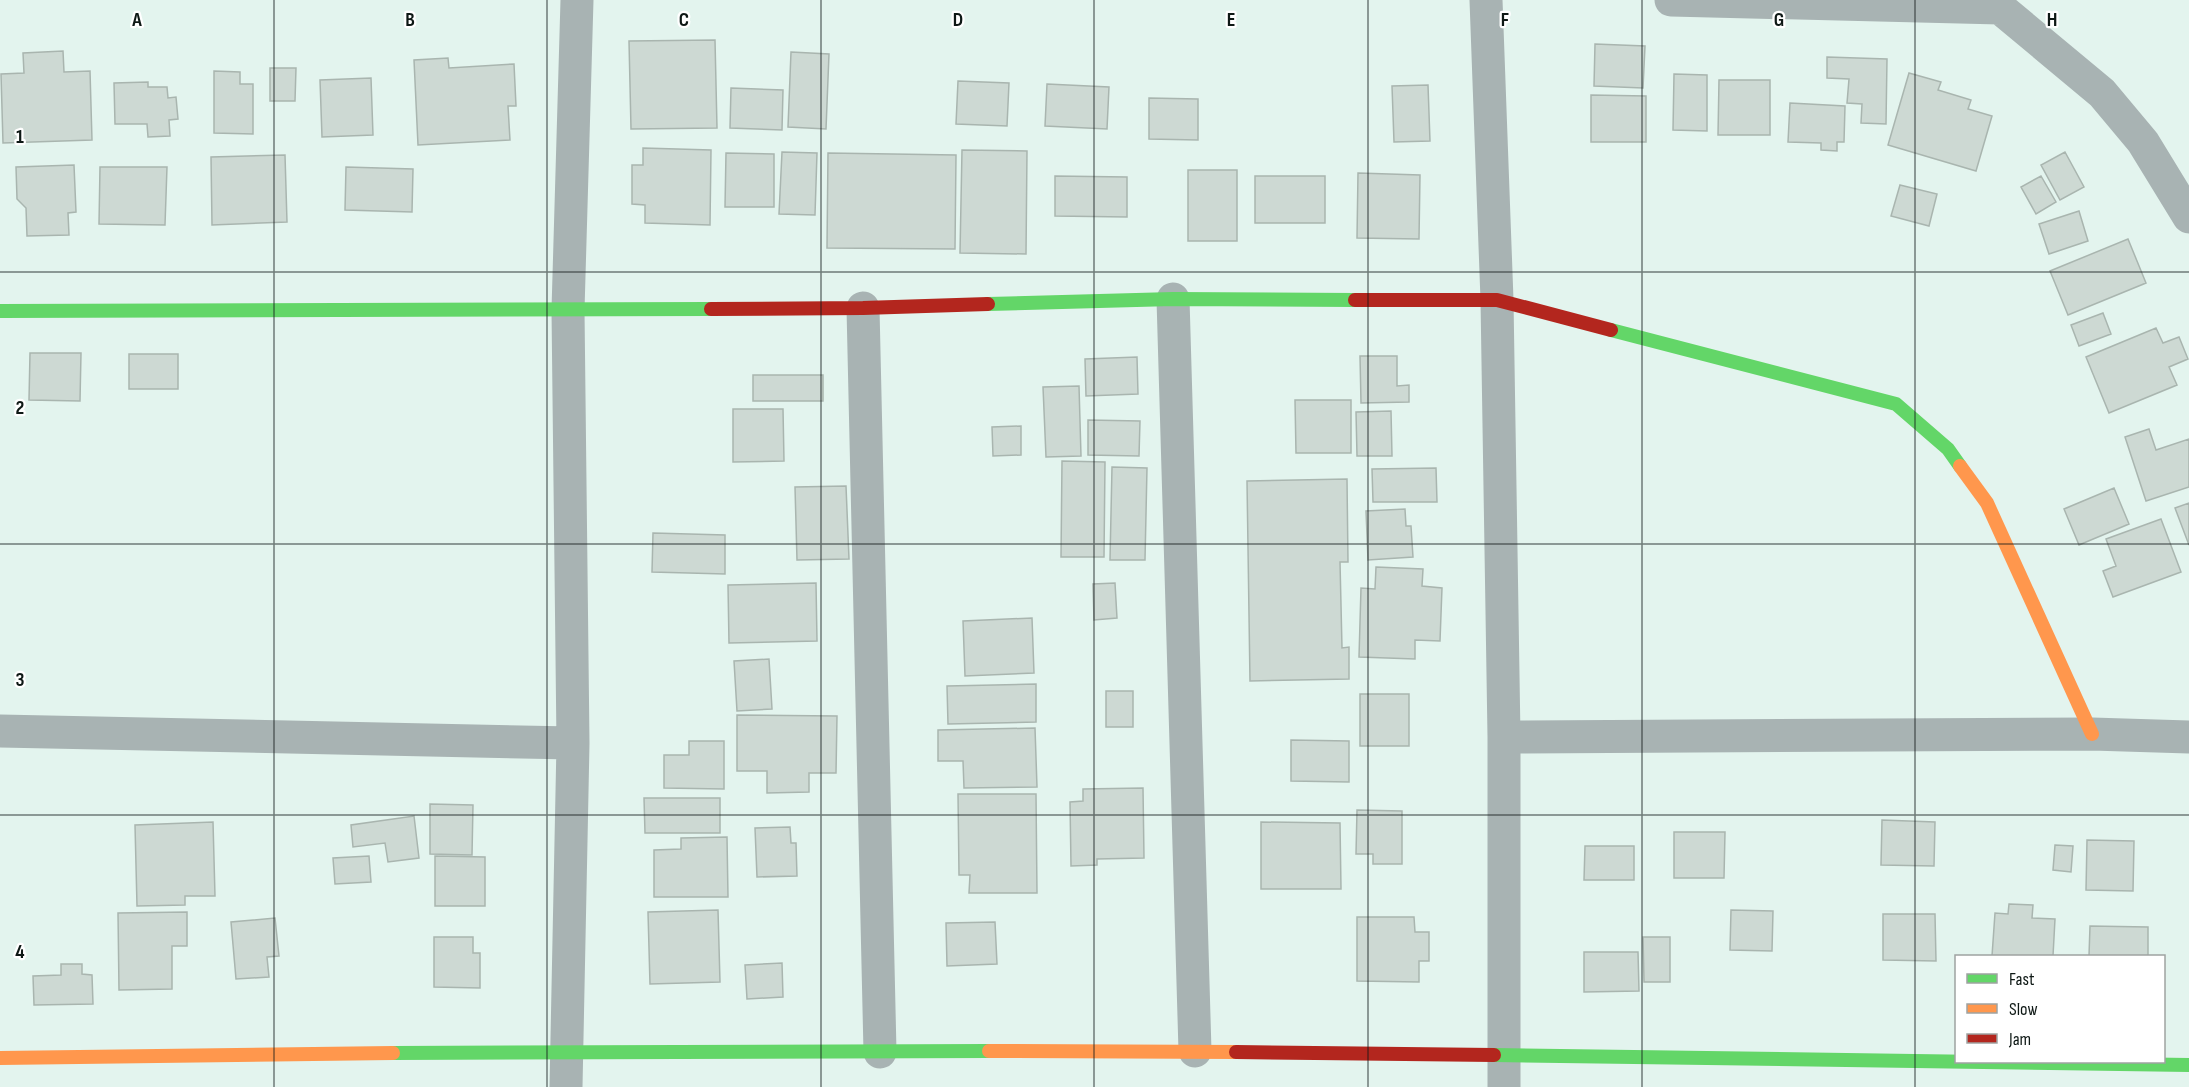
<svg xmlns="http://www.w3.org/2000/svg" width="2189" height="1087" viewBox="0 0 2189 1087" font-family="'Sofia Sans Condensed',sans-serif">
	<style>
		.building { fill: #cdd9d3; stroke: #a9b5af; stroke-width: 1.5 }
		.lines { fill: none; stroke-linecap: round; stroke-linejoin: round }
		.street { stroke: #a8b3b3; stroke-width: 33 }
		.fast { stroke: #63d668; stroke-width: 14 }
		.slow { stroke: #ff974d; stroke-width: 14 }
		.jam { stroke: #b3261e; stroke-width: 14 }
		.grid { fill: none; stroke: #0e1815; stroke-width: 1.5; stroke-opacity: 0.55 }
		.grid-label { font-size: 20px; text-anchor: middle; font-weight: bold; fill: #0e1815; stroke: #fff; stroke-width: 4.5; stroke-linejoin: round; paint-order: stroke }
	</style>
	<rect width="100%" height="100%" fill="#e3f4ee"/>
	<path class="building" d="M715,40l2,88 -86,1 -2,-88z
		M1595,44l50,2 -2,42 -49,-2z
		M63,51l1,21 26,-1 2,69 -89,3 -2,-69 23,-1 -1,-20z
		M791,52l38,2 -3,75 -38,-2z
		M1827,57l60,2 -1,65 -25,-1 1,-19 -15,-1 2,-24 -22,-1z
		M448,58l1,10 65,-4 2,42h-8l2,34 -92,5 -4,-85z
		M270,68h26l-1,33h-25z
		M214,71l26,1v12h13v50l-39,-1z
		M1909,73l32,9 -3,8 33,10 -3,9 24,7 -16,55 -88,-26z
		M1674,74l33,1v56l-34,-1z
		M371,78l2,57 -51,2 -2,-57z
		M1719,80h51v55h-52z
		M958,81l51,2 -2,43 -51,-2z
		M148,82v5h19l1,11 8,-1 2,22 -9,1 1,16 -22,1 -1,-13h-32l-1,-41z
		M1047,84l62,3 -2,42 -62,-3z
		M1428,85l2,56 -36,1 -2,-56z
		M731,88l52,2 -1,40 -52,-2z
		M1591,95l55,1v46h-55z
		M1149,98l49,1v41l-49,-1z
		M1790,103l55,3 -1,36h-7v9l-16,-1v-7l-33,-1z
		M643,148l68,2 -1,75 -65,-2v-18l-13,-1v-39h11z
		M962,150l65,1 -1,103 -66,-1z
		M782,152l35,1 -2,62 -36,-1z
		M2065,152l19,35 -24,13 -19,-35z
		M726,153l48,1v53h-49z
		M828,153l128,2 -1,94 -128,-1z
		M285,155l2,67 -75,3 -1,-68z
		M74,165l2,47 -8,1 1,22 -42,1 -1,-28 -9,-9 -1,-32z
		M100,167h67l-2,58 -66,-1z
		M346,167l67,2 -1,43 -67,-2z
		M1188,170h49v71h-49z
		M1358,173l62,2 -1,64 -62,-1z
		M1055,176l72,1v40l-72,-1z
		M1255,176h70v47h-70z
		M2041,176l15,26 -20,12 -15,-27z
		M1900,185l37,9 -8,32 -38,-10z
		M2079,211l9,30 -39,13 -10,-30z
		M2128,239l18,44 -78,32 -18,-44z
		M2103,313l8,21 -32,12 -8,-21z
		M2156,328l7,15 16,-6 9,22 -19,8 8,18 -68,28 -23,-56z
		M30,353h51l-1,48 -51,-1z
		M129,354h49v35h-49z
		M1360,356h37v30l12,-1v17l-48,1z
		M1137,357l1,37 -52,2 -1,-37z
		M753,375h70v26h-70z
		M1079,386l2,70 -35,1 -3,-70z
		M1295,400h56v53h-55z
		M733,409h50l1,52 -51,1z
		M1391,411l1,45h-35l-1,-44z
		M1088,420l52,1 -1,35 -51,-1z
		M1021,426v29l-28,1 -1,-29z
		M2149,429l7,21 33,-11v48l-43,14 -21,-64z
		M1062,461l43,1 -1,95h-43z
		M1112,467l35,1 -2,92h-35z
		M1436,468l1,34h-64l-1,-33z
		M1347,479l1,83h-8l2,86 7,-1v32l-99,2 -3,-200z
		M846,486l3,73 -52,1 -2,-73z
		M2114,488l15,36 -50,21 -15,-36z
		M2189,503v42l-14,-37z
		M1405,509l1,17h5l2,31 -45,3 -2,-49z
		M2161,519l20,53 -68,25 -10,-26 13,-5 -10,-27z
		M653,533l72,2v39l-73,-2z
		M1376,567l47,2 -1,17 20,2 -2,53 -25,-1v19l-56,-2 2,-69 14,1z
		M816,583l1,58 -88,2 -1,-58z
		M1115,583l2,35 -23,2 -1,-36z
		M1032,618l2,55 -69,3 -2,-55z
		M769,659l3,50 -35,2 -3,-50z
		M1036,684v38l-88,2 -1,-38z
		M1106,691h27v36h-27z
		M1360,694h49v52h-49z
		M737,715l100,1 -1,57h-27v19l-42,1v-22h-30z
		M1035,728l2,59 -73,1 -1,-27h-25v-31z
		M1291,740l58,1v41l-58,-1z
		M689,741h35v48l-60,-1v-33h25z
		M1143,788l1,70 -47,1v6l-26,1 -1,-64 13,-1v-12z
		M958,794h78l1,99h-68l1,-18h-11z
		M644,798h76v35h-75z
		M430,804l43,1 -1,50 -42,-1z
		M1357,810l45,1v53h-29v-10h-17z
		M414,816l5,42 -31,4 -3,-19 -32,4 -2,-22z
		M1882,820l53,2 -1,44 -53,-1z
		M213,822l2,74h-30v9l-48,1 -2,-81z
		M1261,822l79,1 1,66h-80z
		M790,827l1,16h5l1,33 -40,1 -2,-49z
		M1674,832h51l-1,46h-50z
		M727,837l1,60h-74v-47l27,-1v-11z
		M2087,840l47,1 -1,50 -47,-1z
		M2055,845l18,1 -2,26 -18,-2z
		M1585,846h49v34h-50z
		M369,856l2,26 -36,2 -2,-26z
		M435,856l50,1v49h-50z
		M2009,904l24,1 -1,13 23,1 -2,37h-61l3,-43 13,1z
		M718,910l2,72 -70,2 -2,-72z
		M1731,910l42,1 -1,40 -42,-1z
		M187,912v34h-15v43l-53,1 -1,-77z
		M1883,914h52l1,47 -53,-1z
		M1357,917h57l1,15h14v29h-10v21l-62,-1z
		M275,918l4,38 -12,1 2,20 -33,2 -5,-57z
		M995,922l2,42 -50,2 -1,-43z
		M2090,926l58,1v29h-59z
		M434,937h39v16h7v35l-46,-1z
		M1643,937h27v45h-26z
		M1584,952h54l1,39 -55,1z
		M782,963l1,34 -36,2 -2,-34z
		M61,964h21v10l10,1 1,29 -59,1 -1,-29 28,-1z"/>
	<g class="lines">
		<path class="street" d="M1486,0l11,300 7,437v350
			M1671,0l329,8 102,85 41,49 46,75
			M1173,299l22,752
			M863,308l17,744
			M0,731l573,12
			M1504,737l588,-3 97,3
			M566,1087l7,-344 -5,-433 9,-310"/>
		<path class="fast" d="M988,304l185,-5 182,1
			M0,311l711,-2
			M1611,330l285,74 52,45 12,17
			M393,1053l596,-2
			M1494,1055l695,10"/>
		<path class="slow" d="M1960,466l27,37 105,231
			M989,1051l247,1
			M0,1058l393,-5"/>
		<path class="jam" d="M1355,300h142l114,30
			M711,309l152,-1 125,-4
			M1236,1052l258,3"/>
	</g>
	<path class="grid" d="M274,0v1087M547,0v1087M821,0v1087M1094,0v1087M1368,0v1087M1642,0v1087M1915,0v1087M0,272h2189M0,544h2189M0,815h2189"/>
	<g class="grid-label">
		<text x="137" y="26">A</text>
		<text x="410" y="26">B</text>
		<text x="684" y="26">C</text>
		<text x="958" y="26">D</text>
		<text x="1231" y="26">E</text>
		<text x="1505" y="26">F</text>
		<text x="1779" y="26">G</text>
		<text x="2052" y="26">H</text>
		<text x="20" y="143">1</text>
		<text x="20" y="414">2</text>
		<text x="20" y="686">3</text>
		<text x="20" y="958">4</text>
	</g>
	<rect x="1955" y="955" width="210" height="108" fill="#ffffff" stroke="#9fa3a1" stroke-width="1.5"/>
	<rect x="1967" y="974" width="30" height="9" fill="#63d668" stroke="#9fa3a1" stroke-width="1.5"/>
	<text x="2009" y="985" font-size="18" fill="#0e1815">Fast</text>
	<rect x="1967" y="1004" width="30" height="9" fill="#ff974d" stroke="#9fa3a1" stroke-width="1.5"/>
	<text x="2009" y="1015" font-size="18" fill="#0e1815">Slow</text>
	<rect x="1967" y="1034" width="30" height="9" fill="#b3261e" stroke="#9fa3a1" stroke-width="1.5"/>
	<text x="2009" y="1045" font-size="18" fill="#0e1815">Jam</text>
</svg>
